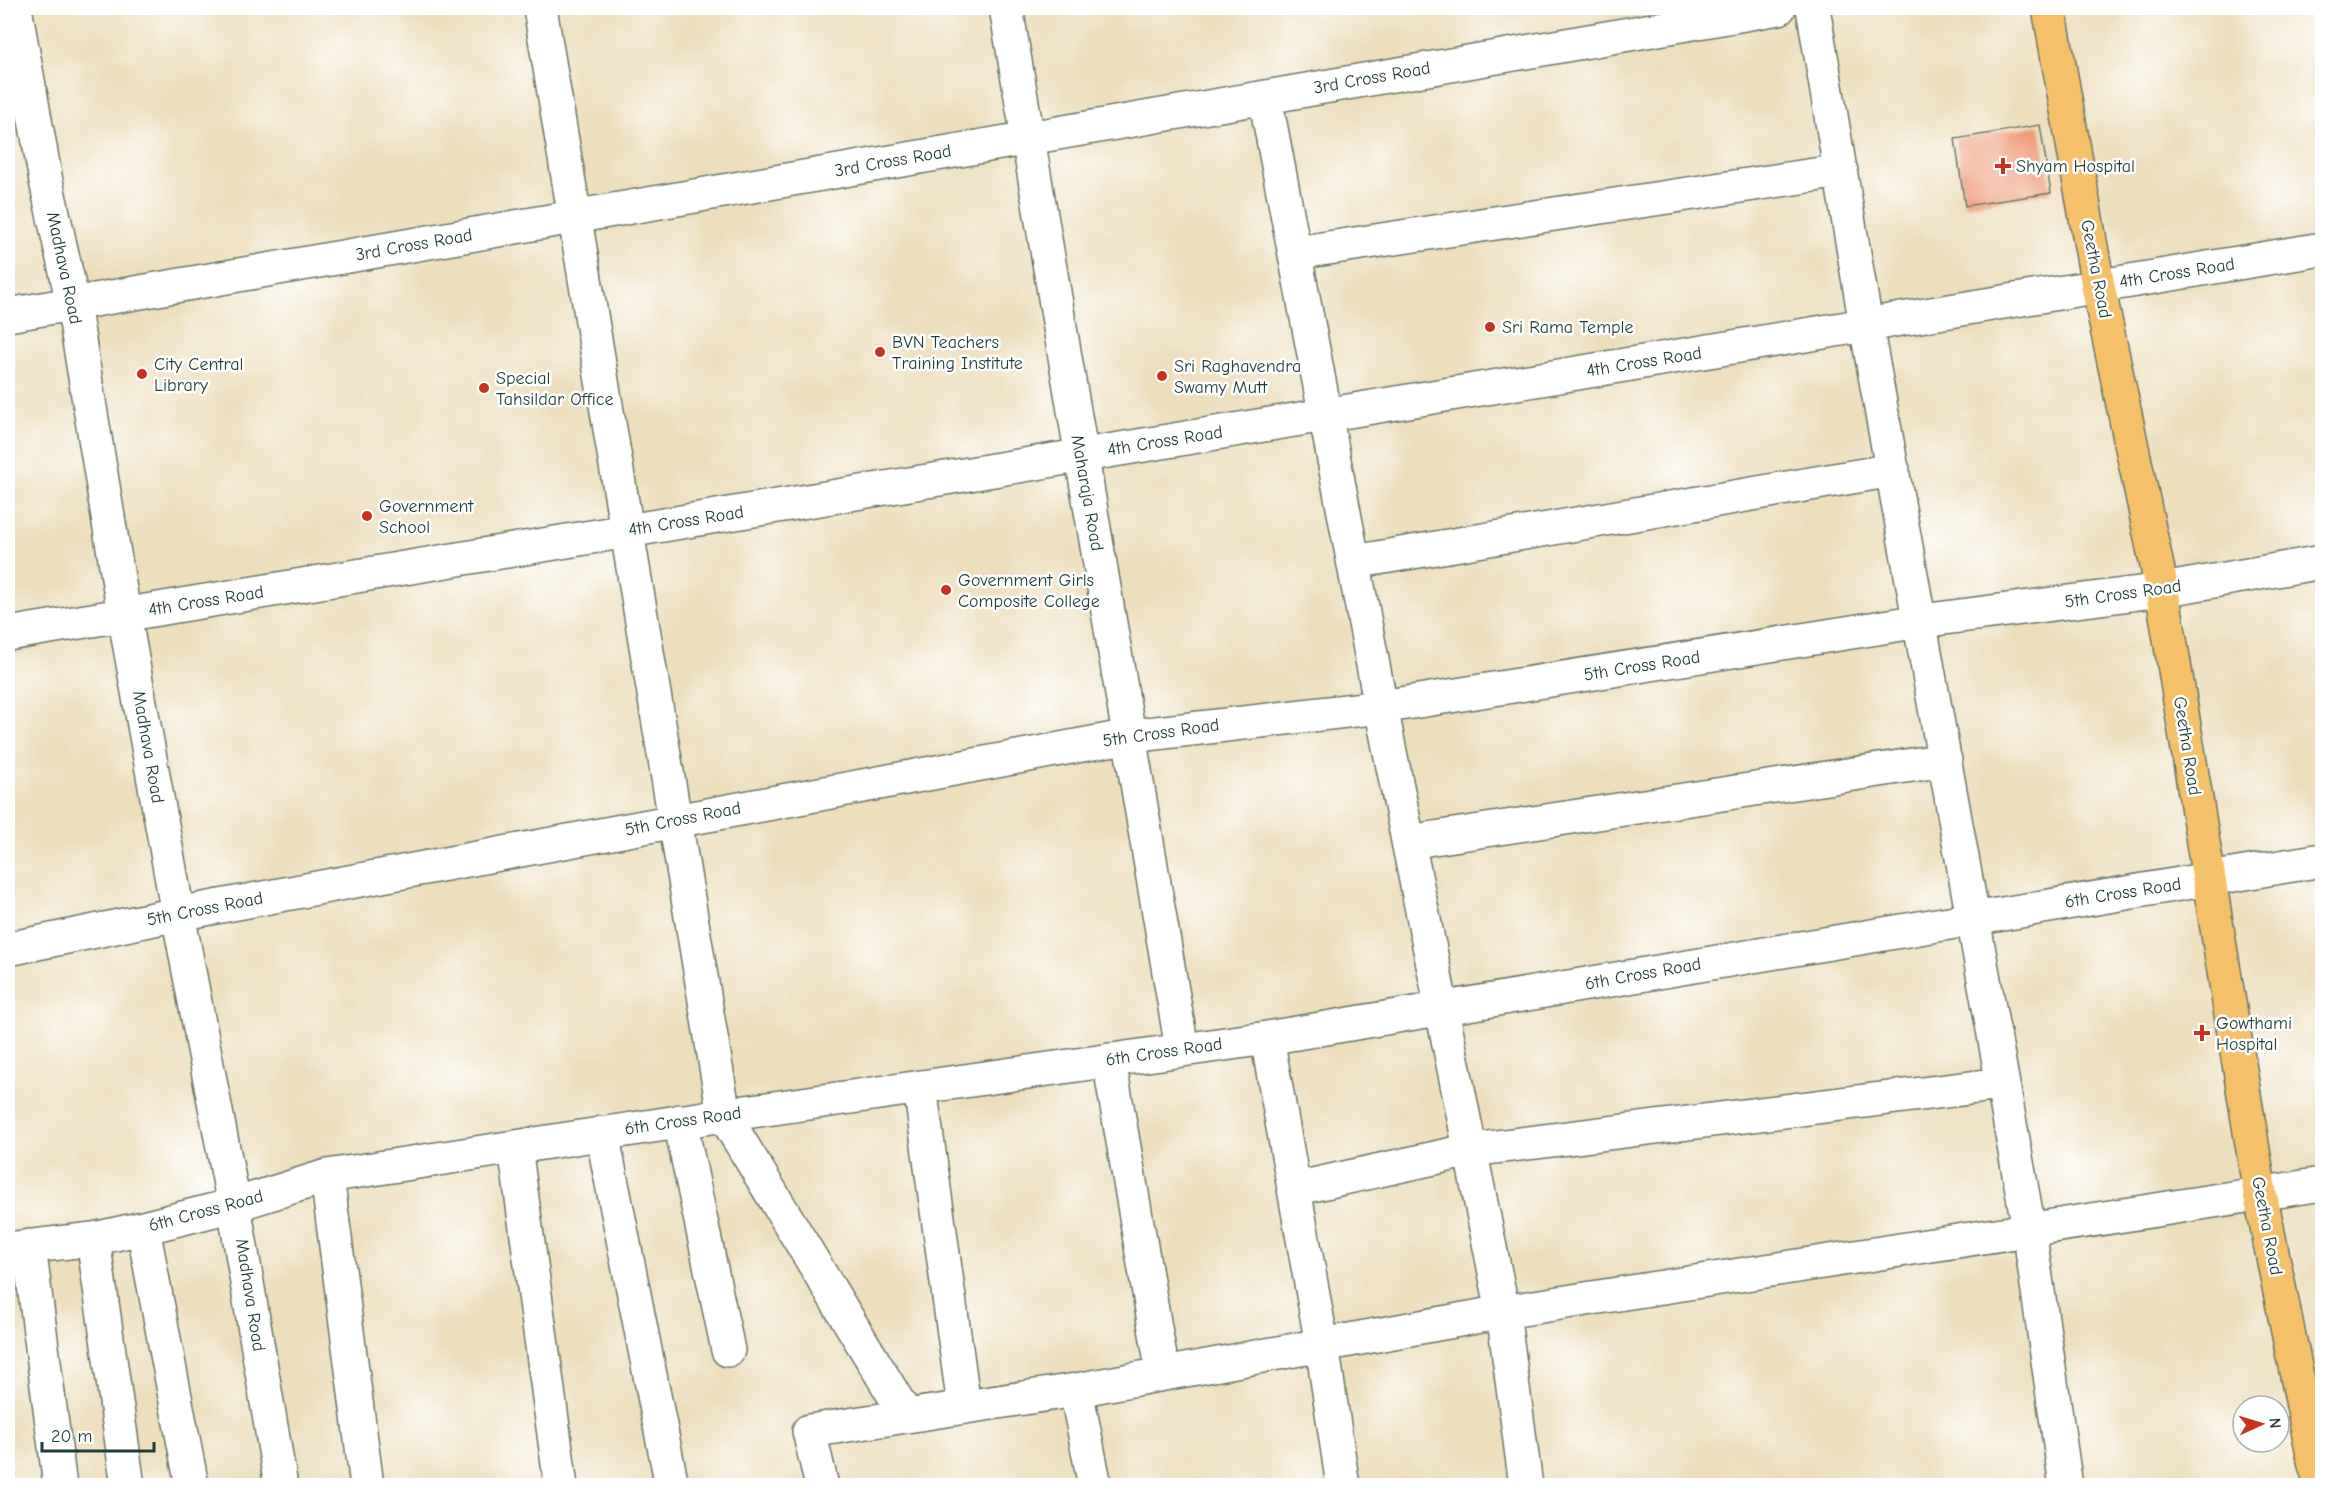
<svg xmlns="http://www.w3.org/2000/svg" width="2330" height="1493" viewBox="0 0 2330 1493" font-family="'Comic Neue',sans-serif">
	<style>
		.building { fill: #ef9d79 }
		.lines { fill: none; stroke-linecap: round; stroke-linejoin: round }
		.minor-casing { stroke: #677564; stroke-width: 36 }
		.major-casing { stroke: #677564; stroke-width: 36 }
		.minor { stroke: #fff; stroke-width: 33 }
		.major { stroke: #f4c16a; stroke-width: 33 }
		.poi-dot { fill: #c8321e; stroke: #fff; stroke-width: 2 }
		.labels { text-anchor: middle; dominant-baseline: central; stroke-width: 5; stroke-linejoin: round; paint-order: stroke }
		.street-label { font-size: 18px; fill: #1f3d34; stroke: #fff }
		.poi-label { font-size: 18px; fill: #1f3d34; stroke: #fff; text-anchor: start }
	</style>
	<rect width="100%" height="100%" fill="#fff"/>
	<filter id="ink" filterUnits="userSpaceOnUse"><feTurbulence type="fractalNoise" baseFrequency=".0167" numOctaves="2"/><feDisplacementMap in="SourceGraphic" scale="12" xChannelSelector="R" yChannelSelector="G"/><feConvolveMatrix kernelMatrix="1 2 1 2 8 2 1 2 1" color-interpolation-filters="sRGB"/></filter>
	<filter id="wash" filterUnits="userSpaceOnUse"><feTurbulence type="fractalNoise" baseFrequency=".008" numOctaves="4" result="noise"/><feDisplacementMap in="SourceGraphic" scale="24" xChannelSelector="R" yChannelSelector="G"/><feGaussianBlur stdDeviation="1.35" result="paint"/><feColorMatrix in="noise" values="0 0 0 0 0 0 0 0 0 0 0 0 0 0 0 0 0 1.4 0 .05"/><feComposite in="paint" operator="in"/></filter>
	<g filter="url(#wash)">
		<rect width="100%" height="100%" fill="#eddebc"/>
		<g id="blocks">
			<path class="building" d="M2040,125l11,68 -86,13 -10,-67z"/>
		</g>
	</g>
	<g filter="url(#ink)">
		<use href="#blocks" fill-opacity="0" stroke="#677564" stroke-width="1.5"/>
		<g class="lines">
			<defs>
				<path id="minor" d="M15,8l31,173 27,123 51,310 54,300 56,291 47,281
					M540,8l184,1107 182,300
					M1006,8l176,1041
					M1813,8l53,317 163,904 37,257
					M1265,97l116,610 122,605 23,174
					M1295,253l546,-82
					M8,315l1771,-307
					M1354,562l539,-92
					M8,634l2314,-385
					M1408,842l537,-82
					M8,949l170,-35 952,-178 251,-29 540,-86 241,-31 160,-28
					M1109,1060l54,314
					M920,1087l44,319
					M680,1121l48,229
					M602,1133l70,353
					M515,1147l46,339
					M327,1176l40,310
					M1294,1189l177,-39 531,-66
					M143,1228l49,258
					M93,1239l35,247
					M29,1246l31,240
					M8,1249l85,-10 50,-11 91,-23 93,-29 397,-61 543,-77 1055,-178
					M1076,1390l19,96
					M822,1486l-13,-55 267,-41 246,-45 -55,-307
					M1343,1486l-21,-141 181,-33 819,-128"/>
				<path id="major" d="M2049,8l49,278 64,304 98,603 55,272 7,21"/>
			</defs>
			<use href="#minor" class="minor-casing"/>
			<use href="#major" class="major-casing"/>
			<use href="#minor" class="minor"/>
			<use href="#major" class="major"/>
		</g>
	</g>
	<g class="poi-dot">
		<path d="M2000 157h6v6h6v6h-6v6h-6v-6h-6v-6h6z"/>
		<circle cx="1490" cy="327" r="6"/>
		<circle cx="880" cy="352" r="6"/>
		<circle cx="142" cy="374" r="6"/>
		<circle cx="1162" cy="376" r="6"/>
		<circle cx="484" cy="388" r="6"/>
		<circle cx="367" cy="516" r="6"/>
		<circle cx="946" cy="590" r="6"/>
		<path d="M2199 1024h6v6h6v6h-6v6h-6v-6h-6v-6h6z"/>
	</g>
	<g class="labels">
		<g class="street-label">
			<text transform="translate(1372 78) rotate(-10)">3rd Cross Road</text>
			<text transform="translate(893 161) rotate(-10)">3rd Cross Road</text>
			<text transform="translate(414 245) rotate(-10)">3rd Cross Road</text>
			<text transform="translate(64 268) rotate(78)">Madhava Road</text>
			<text transform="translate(2096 269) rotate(79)">Geetha Road</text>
			<text transform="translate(2177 273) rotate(-9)">4th Cross Road</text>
			<text transform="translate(1644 362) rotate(-9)">4th Cross Road</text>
			<text transform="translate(1165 441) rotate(-9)">4th Cross Road</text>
			<text transform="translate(1087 493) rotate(80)">Maharaja Road</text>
			<text transform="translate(686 521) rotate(-9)">4th Cross Road</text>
			<text transform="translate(2123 594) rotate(-8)">5th Cross Road</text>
			<text transform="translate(206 601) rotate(-9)">4th Cross Road</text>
			<text transform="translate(1642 666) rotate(-9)">5th Cross Road</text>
			<text transform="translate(1161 733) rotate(-8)">5th Cross Road</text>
			<text transform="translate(2187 746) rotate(81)">Geetha Road</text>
			<text transform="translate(148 747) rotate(80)">Madhava Road</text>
			<text transform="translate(683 819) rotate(-11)">5th Cross Road</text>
			<text transform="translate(2123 893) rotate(-9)">6th Cross Road</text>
			<text transform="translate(205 909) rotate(-11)">5th Cross Road</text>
			<text transform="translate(1643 974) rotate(-10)">6th Cross Road</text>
			<text transform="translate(1164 1052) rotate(-8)">6th Cross Road</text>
			<text transform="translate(683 1121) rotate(-8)">6th Cross Road</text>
			<text transform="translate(206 1211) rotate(-15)">6th Cross Road</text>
			<text transform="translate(2267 1226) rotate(79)">Geetha Road</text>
			<text transform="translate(250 1295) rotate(81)">Madhava Road</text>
		</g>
		<g class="poi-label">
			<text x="2016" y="166">Shyam Hospital</text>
			<text x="1502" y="327">Sri Rama Temple</text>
			<text x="892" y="342">BVN Teachers<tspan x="892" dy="21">Training Institute</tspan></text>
			<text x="154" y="364">City Central<tspan x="154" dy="21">Library</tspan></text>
			<text x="1174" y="366">Sri Raghavendra<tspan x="1174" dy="21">Swamy Mutt</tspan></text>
			<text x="496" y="378">Special<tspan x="496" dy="21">Tahsildar Office</tspan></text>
			<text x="379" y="506">Government<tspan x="379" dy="21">School</tspan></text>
			<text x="958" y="580">Government Girls<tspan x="958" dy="21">Composite College</tspan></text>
			<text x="2216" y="1023">Gowthami<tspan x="2216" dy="21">Hospital</tspan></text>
		</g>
	</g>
	<rect width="2330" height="1493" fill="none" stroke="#fff" stroke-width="30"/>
	<g transform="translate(2261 1424) rotate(86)"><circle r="28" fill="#ffffff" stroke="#a5b1ae" stroke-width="1.5"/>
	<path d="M0-4.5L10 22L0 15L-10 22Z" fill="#c8321e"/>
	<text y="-9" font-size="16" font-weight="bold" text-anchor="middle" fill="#1f3d34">N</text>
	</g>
	<path d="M42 1442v9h112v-9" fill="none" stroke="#1f3d34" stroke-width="3"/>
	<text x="51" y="1442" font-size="18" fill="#1f3d34" stroke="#ffffff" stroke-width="4.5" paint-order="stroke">20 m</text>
</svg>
